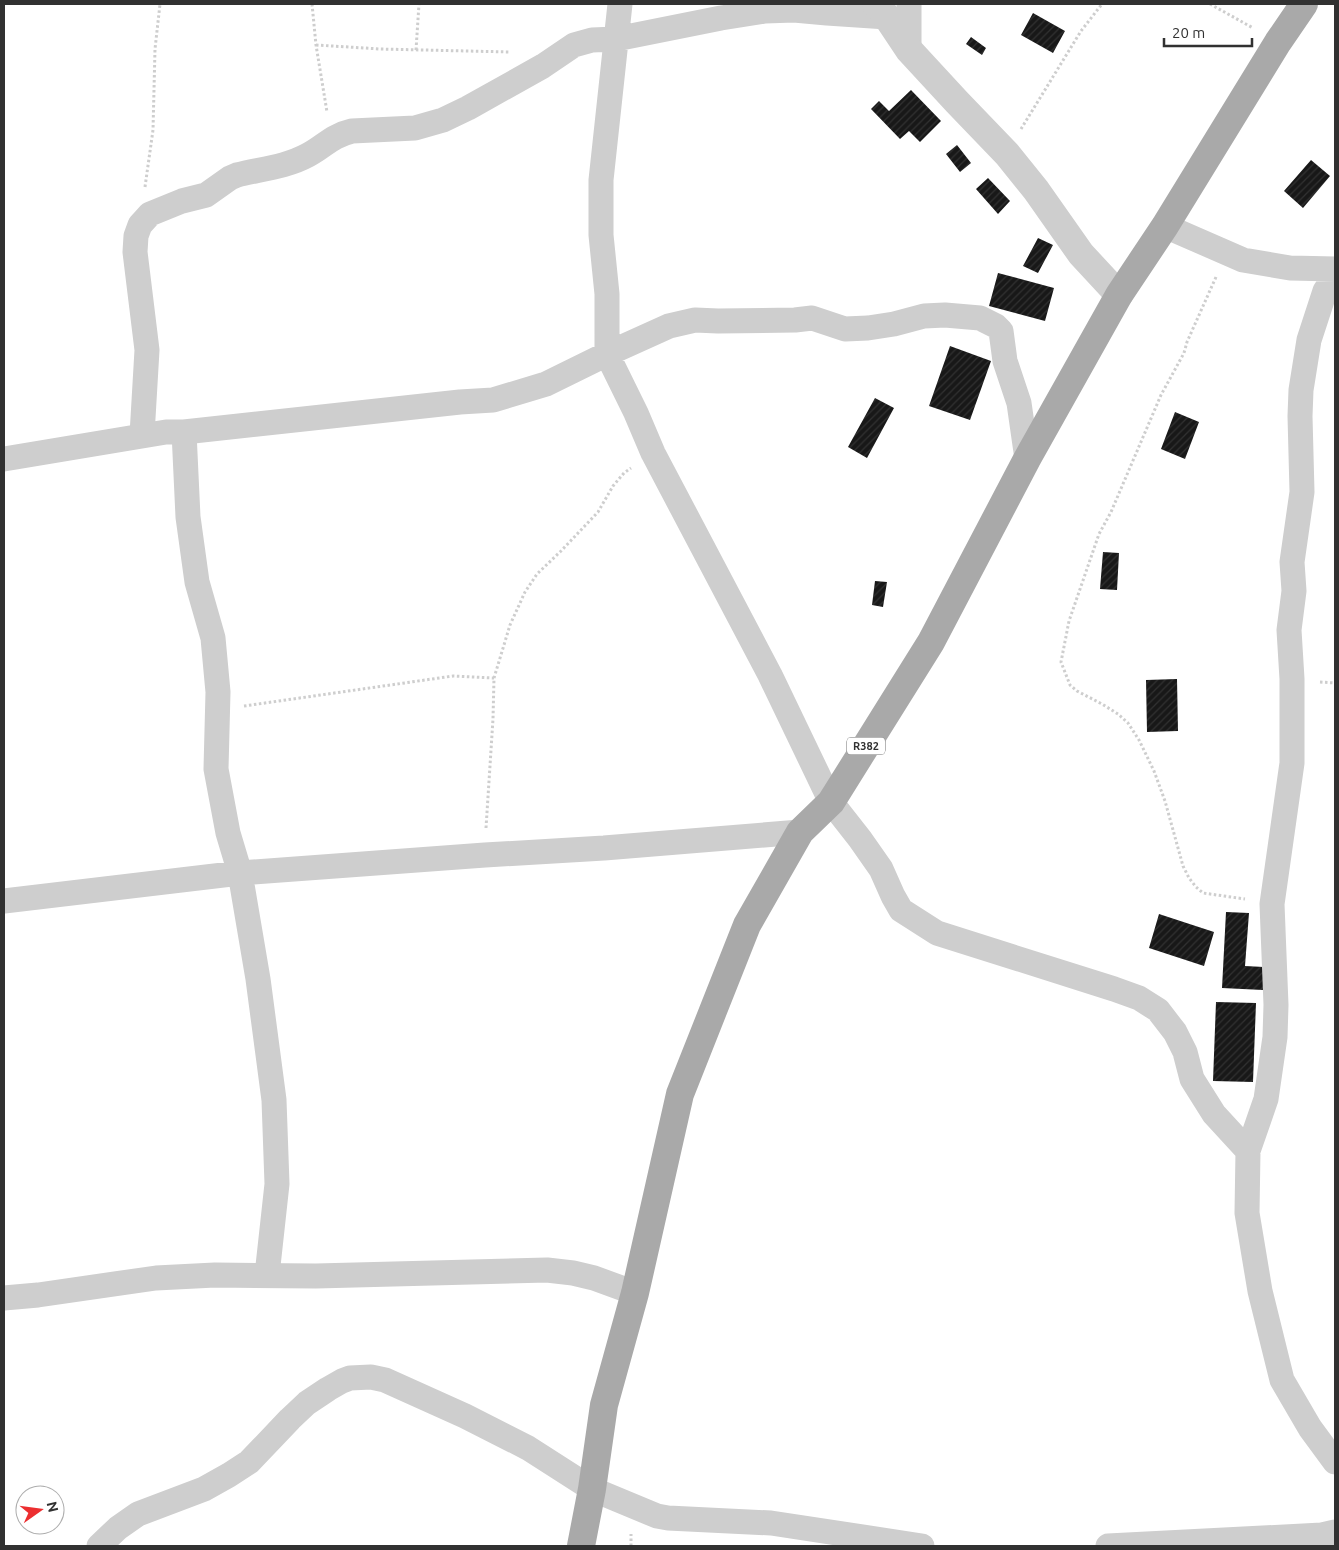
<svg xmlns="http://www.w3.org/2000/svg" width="1339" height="1550" viewBox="0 0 1339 1550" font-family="Ubuntu,sans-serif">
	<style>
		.building { fill: url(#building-hatch) }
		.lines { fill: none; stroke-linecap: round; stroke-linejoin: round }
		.path { stroke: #cecece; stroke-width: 3; stroke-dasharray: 2.5 2.5; stroke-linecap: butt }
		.minor { stroke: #cecece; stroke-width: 25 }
		.tertiary { stroke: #cecece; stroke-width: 28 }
		.primary { stroke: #a9a9a9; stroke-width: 28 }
		.labels { text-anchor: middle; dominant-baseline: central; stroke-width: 5; stroke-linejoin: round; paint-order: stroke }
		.shield { fill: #fff; stroke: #6f6f6f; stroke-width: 1 }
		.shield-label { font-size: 11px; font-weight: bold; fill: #313131 }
	</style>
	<defs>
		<pattern id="building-hatch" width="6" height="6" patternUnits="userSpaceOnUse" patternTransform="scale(1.25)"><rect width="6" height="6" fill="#181818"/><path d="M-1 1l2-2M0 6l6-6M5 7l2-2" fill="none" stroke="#313131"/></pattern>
	</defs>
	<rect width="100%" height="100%" fill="#fff"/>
	<path class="building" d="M1033,13l32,18 -12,22 -32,-18z
		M971,37l15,11 -4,7 -16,-11z
		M911,90l30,31 -21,21 -11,-11 -9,8 -29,-30 8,-8 10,10z
		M957,145l14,18 -11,9 -14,-18z
		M1311,160l19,16 -27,32 -19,-17z
		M988,178l22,23 -12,13 -22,-25z
		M1038,238l15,7 -15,28 -15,-7z
		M998,273l56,15 -9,33 -56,-15z
		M950,346l41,15 -21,59 -41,-14z
		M875,398l19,10 -27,50 -19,-11z
		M1175,412l24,10 -14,37 -24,-10z
		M1103,552l16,1 -2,37 -17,-1z
		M875,581l12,1 -4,25 -11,-2z
		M1177,679l1,52 -31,1 -1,-52z
		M1226,912l23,1 -4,53 19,1 -1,23 -41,-2z
		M1159,914l55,18 -10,34 -55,-18z
		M1216,1002l40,1 -3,79 -40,-1z"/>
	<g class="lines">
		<path class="path" d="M312,4l4,41 11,67
			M1210,4l43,24
			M316,45l64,4 130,3
			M416,50l3,-46
			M1021,129l60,-98 21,-27
			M145,187l8,-57 2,-81 5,-45
			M1216,277l-29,65 -3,11 -23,42 -50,117 -12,22 -30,87 -8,41 9,23 7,6 25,13 16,10 10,9 11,17 15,31 11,30 18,65 6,12 7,9 7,6 42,6
			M1320,682l15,1
			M244,706l209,-30 41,2
			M486,828l7,-109 1,-41 16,-53 15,-33 12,-18 24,-23 37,-39 15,-26 11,-13 7,-5
			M631,1546v-12"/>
		<path class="minor" d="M620,4l-19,176v55l6,59v60l29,59 17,40 117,222 61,127 29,37 21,30 12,27 8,14 36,23 177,56 25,9 19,12 17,22 10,20 7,27 22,35 34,37
			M909,50v-46
			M1165,226l78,34 47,8 45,1
			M1335,276l-10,15 -16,49 -8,50 -1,26 2,76 -10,70 2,29 -5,39 3,49v84l-20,141 4,101 -1,32 -9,62 -18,52 -1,62 13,78 22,89 28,48 25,34
			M184,432l4,85 9,65 16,56 5,54 -2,77 12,64 12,40 18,106 16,121 3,84 -10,91
			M142,435l5,-85 -12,-98 1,-16 4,-11 10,-11 32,-13 24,-6 24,-17 7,-3c24,-6 49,-8 71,-20 17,-9 23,-19 44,-24l63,-3 28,-8 25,-12 75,-42 31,-21 18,-5 24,-1 105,-21 44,-7 29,-1 33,3 60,4
			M4,459l162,-27h18l276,-30 33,-2 53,-16 61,-30 62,-28 26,-6 23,1 77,-1 17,-2 33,11 23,-1 26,-4 30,-8 21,-1 35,3 16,8 5,5 4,30 14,42 8,56
			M4,901l236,-28 245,-18 119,-7 196,-16
			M4,1298l34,-3 118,-17 59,-3 101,1 231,-6 26,3 21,5 41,15
			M99,1546l19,-18 20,-14 66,-25 25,-14 20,-13 41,-43 17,-16 21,-14 14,-8 8,-3 21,-1 14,3 80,36 63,32 64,41 65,27 11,2 103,5 151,23
			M1108,1546l214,-11 13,-3"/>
		<path class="tertiary" d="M876,4l11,13 22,33 48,52 50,52 29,36 45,64 38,41"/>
		<path class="primary" d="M581,1546l11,-57 12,-84 31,-112 45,-199 67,-169 53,-93 31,-30 100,-160 96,-183 92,-164 46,-69 113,-184 26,-38"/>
	</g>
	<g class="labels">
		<rect class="shield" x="847" y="737.5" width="38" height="17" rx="4"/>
		<g class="shield-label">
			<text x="866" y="746">R382</text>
		</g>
	</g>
	<rect width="1339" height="1550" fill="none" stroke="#313131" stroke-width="10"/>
	<g transform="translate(40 1510) rotate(76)"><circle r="24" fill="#ffffff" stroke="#adadad"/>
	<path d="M0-4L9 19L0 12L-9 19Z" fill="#ec2e30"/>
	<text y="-8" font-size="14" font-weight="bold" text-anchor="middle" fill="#313131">N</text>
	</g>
	<path d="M1164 38v8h88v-8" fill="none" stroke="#313131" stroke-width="2.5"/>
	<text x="1172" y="38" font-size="15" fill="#313131" stroke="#ffffff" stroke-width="4" paint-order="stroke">20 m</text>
</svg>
